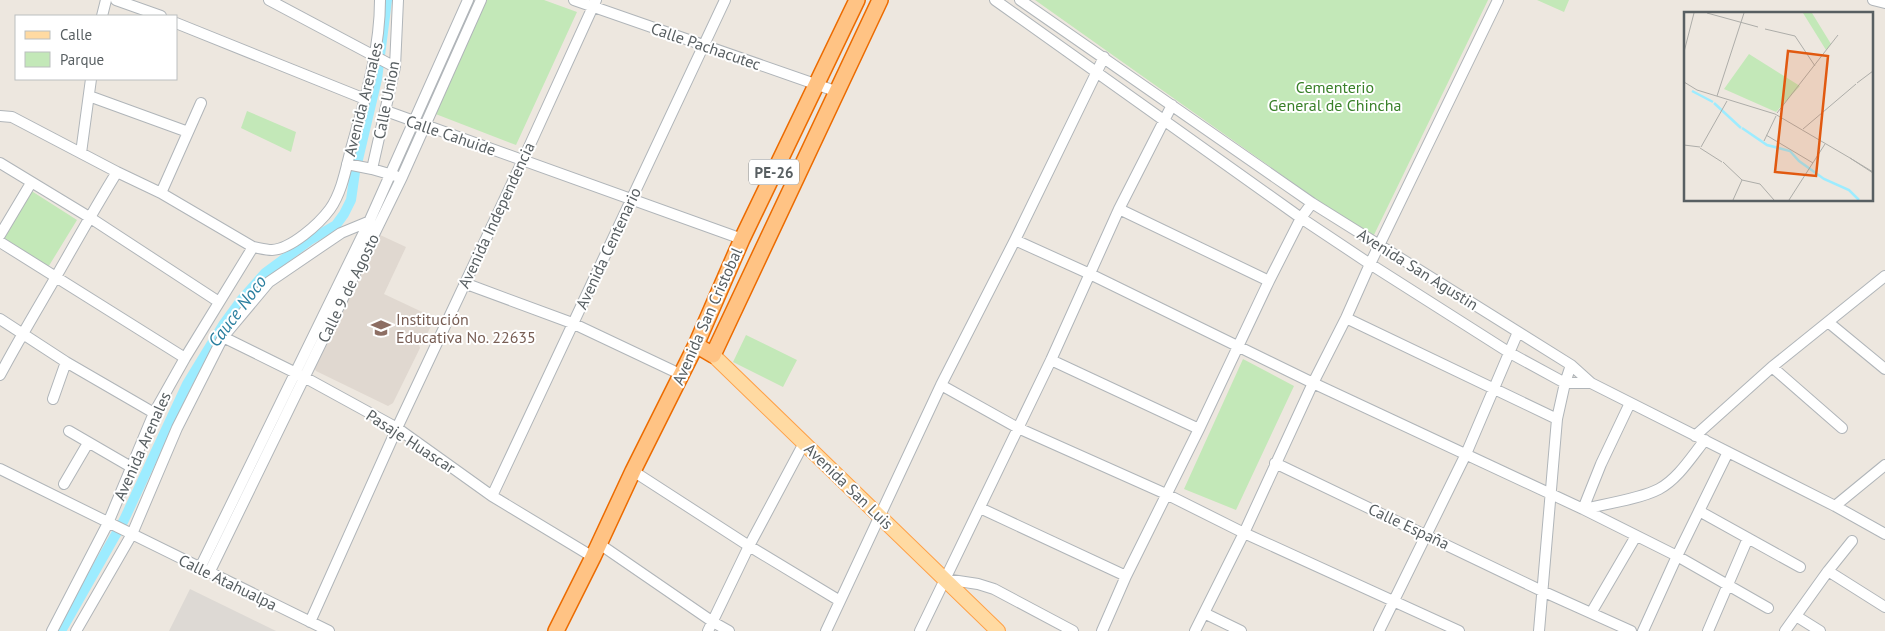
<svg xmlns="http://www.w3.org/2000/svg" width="1885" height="631" viewBox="0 0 1885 631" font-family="'PT Sans',sans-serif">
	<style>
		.industrial { fill: #ddd9d4 }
		.education { fill: #e0d8d0 }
		.green { fill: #c3e8b8 }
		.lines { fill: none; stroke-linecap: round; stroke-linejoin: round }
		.canal { stroke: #9decff; stroke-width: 10 }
		.minor-casing { stroke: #b0b5b9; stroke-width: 12 }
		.major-casing { stroke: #ffa046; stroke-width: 16 }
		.highway-casing { stroke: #ec6b00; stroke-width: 18 }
		.minor { stroke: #fff; stroke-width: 10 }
		.major { stroke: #ffdaa2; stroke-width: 14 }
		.highway { stroke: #ffc384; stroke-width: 15 }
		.labels { text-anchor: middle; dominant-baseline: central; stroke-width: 4; stroke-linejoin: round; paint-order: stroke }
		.shield { fill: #fff; stroke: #8a8f91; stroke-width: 1 }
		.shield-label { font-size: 15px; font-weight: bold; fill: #585f62 }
		.street-label { font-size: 16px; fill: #585f62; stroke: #fff }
		.park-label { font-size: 16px; fill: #3a812a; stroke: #fff }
		.education-label { font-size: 16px; fill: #785e54; stroke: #fff; text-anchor: start }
		.water-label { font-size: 18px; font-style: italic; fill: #2b7f9f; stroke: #fff }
		.inset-river { fill: none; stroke: #9decff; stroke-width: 2.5 }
		.inset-road { fill: none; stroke: #adada9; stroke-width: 1 }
		.view { fill: #e15910; fill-opacity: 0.15; stroke: #e15910; stroke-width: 2.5 }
		.inset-edge { fill: none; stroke: #585f62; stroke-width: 2.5 }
	</style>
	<rect width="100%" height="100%" fill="#ede7df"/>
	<path class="industrial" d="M190,589l86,42h-107z"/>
	<path class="education" d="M378,234l28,13 -22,47 51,24 -10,20 -3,1 -3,6 1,3 -27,55 -5,3 -72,-35 -2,-4z"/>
	<path class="green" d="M487,0h57l33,12 -61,133 -83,-32z
		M1035,0h453l-116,239z
		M1537,0h32l-5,12z
		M247,111l49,21 -5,20 -50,-24z
		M30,190l47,30 -30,49 -47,-30z
		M746,335l51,25 -14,27 -50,-25z
		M1243,359l51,27 -58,124 -52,-21z"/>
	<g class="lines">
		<path class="canal" d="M61,631l63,-111 63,-136 36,-59 19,-26 23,-26 45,-33 26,-15 8,-11 7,-14 4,-28 22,-93 10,-79"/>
		<defs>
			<path id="minor" d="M116,0l45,16
				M269,0l126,67
				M574,0l264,92
				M995,0l306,218 69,46 140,89 55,30h26
				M1020,0l292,203 259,162 20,18 244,123 50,28
				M1873,0l12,3
				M102,16l4,-16
				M176,23l189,76
				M89,96l99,36
				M386,111l356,128
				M0,116l12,1 105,55 44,21 92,54
				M81,153l10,-74
				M0,163l89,54 130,85
				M347,164l25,5
				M396,176l-24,-7 23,-102 3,-67
				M161,193l40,-90
				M1119,209l150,72
				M0,235l31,-52
				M1015,240l75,34 223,109 270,126 94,47 91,52
				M0,242l185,116
				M464,283l108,40 110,52
				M1346,318l211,101
				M0,319l66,43 88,51
				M1828,322l57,47
				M223,337l81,40 93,51 95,68 101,61
				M1051,360l148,69
				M1772,367l70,61
				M0,375c18,-34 38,-67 57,-100 20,-35 39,-69 60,-103
				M941,385l77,43 148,66 78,39 215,98
				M53,399l13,-37
				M1630,403l-29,61 -18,45c22,-5 57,-10 76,-20 19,-10 33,-33 46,-49
				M69,431l62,36
				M1695,436l77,-69 113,-91
				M1275,463l267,128 89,40
				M0,469l329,162
				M633,471l116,75 91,55
				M64,484l24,-41
				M492,496l233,-496
				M1835,506l50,-41
				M980,508l146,68
				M1699,511l101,56
				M598,543l115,79 16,9
				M200,568l169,-346 99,-222
				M1828,571l57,36
				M209,573l193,-396 79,-177
				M945,579l33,5 16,5 79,42
				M1204,613l37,18
				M1591,613l45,-77
				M1796,616l24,15
				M310,622l87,-194 126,-268 73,-160
				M52,631l56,-108 46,-110 31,-55 68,-111c6,1 13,3 19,3 19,-1 47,-26 58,-41 12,-17 16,-41 21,-60 14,-50 29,-98 29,-149
				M76,631l56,-97 45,-106 46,-91 46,-55 72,-49 29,-12
				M708,631l41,-85 55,-103
				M826,631l115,-246 74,-145 89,-183
				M920,631l131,-271 68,-151 53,-104
				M1102,631l24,-55 73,-147 70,-148 32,-63 11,-15
				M1195,631l49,-98 69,-150 33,-65 24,-54 128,-264
				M1379,631l87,-177 52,-122
				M1539,631l18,-212 8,-36 6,-18
				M1643,631l34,-75 51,-104
				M1708,631l40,-93
				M1785,631l43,-60 24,-30"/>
			<path id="major" d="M713,355l285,276"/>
			<path id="highway" d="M696,345l17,10 167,-355
				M556,631l37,-74 40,-86 63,-126 46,-106 115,-239"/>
		</defs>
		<use href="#minor" class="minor-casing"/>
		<use href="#major" class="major-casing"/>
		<use href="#highway" class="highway-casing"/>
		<use href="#minor" class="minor"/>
		<use href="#major" class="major"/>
		<use href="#highway" class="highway"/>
	</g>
	<defs>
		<symbol id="school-bare" viewBox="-9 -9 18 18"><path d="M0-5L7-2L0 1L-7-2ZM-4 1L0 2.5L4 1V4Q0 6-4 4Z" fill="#8d6e63" stroke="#fff" stroke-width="2.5" paint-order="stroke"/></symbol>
	</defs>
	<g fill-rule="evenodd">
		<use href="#school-bare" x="367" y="314" width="28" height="28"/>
	</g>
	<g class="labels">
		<rect class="shield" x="749" y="159.5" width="50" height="25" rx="4"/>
		<g class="shield-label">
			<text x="774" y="172">PE-26</text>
		</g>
		<g class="street-label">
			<text transform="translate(706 46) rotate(19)">Calle Pachacutec</text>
			<text transform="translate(363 99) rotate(-76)">Avenida Arenales</text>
			<text transform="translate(386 100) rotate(-79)">Calle Union</text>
			<text transform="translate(451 135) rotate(19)">Calle Cahuide</text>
			<text transform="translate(496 215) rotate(-65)">Avenida Independencia</text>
			<text transform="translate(608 248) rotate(-65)">Avenida Centenario</text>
			<text transform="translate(1418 269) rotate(32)">Avenida San Agustin</text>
			<text transform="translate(348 288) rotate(-64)">Calle 9 de Agosto</text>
			<text transform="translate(707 316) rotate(-66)">Avenida San Cristobal</text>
			<text transform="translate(411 441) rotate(33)">Pasaje Huascar</text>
			<text transform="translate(142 446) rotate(-66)">Avenida Arenales</text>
			<text transform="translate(849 486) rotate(44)">Avenida San Luis</text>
			<text transform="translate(1409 526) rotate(25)">Calle España</text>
			<text transform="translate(228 582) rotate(26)">Calle Atahualpa</text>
		</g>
		<g class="park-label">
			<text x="1335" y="87">Cementerio<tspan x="1335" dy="18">General de Chincha</tspan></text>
		</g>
		<g class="education-label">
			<text x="396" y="319">Institución<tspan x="396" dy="18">Educativa No. 22635</tspan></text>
		</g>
		<g class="water-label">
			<text transform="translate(237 311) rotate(-53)">Cauce Noco</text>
		</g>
	</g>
	<g transform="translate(1684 12)">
		<rect width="189" height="189" fill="#ede7df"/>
		<path d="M119,1h9l19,31 -5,6zM65,42l51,32 -24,26 -52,-23z" fill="#c3e8b8"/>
		<path class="inset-river" d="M8,79l21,11M30,91l27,25M58,116l25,17 23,6 9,10 25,18 25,11 10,10"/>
		<path class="inset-road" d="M23,1l51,14M81,17l30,7 20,30M0,40l10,-39M0,70l13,8 78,24 75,44M173,71l16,-12M33,84l27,-83M93,101l61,-78M119,117l53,-45M82,123l47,28M80,129l12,-25M0,133l16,2M17,135l26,-46M16,136l22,14M39,150l19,18 18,4 14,16M189,160l-23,-14 23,15M49,188l9,-20M105,188l36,-56"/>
		<path class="view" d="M104,39l40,5 -12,120 -41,-4z"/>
		<rect width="189" height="189" class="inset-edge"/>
	</g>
	<rect x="15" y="15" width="162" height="65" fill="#ffffff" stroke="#bcbfc0"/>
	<rect x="25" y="31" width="25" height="8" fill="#ffdaa2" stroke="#bcbfc0"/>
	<text x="60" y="40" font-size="15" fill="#585f62">Calle</text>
	<rect x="25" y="52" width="25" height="15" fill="#c3e8b8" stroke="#bcbfc0"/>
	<text x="60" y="65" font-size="15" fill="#585f62">Parque</text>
</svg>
